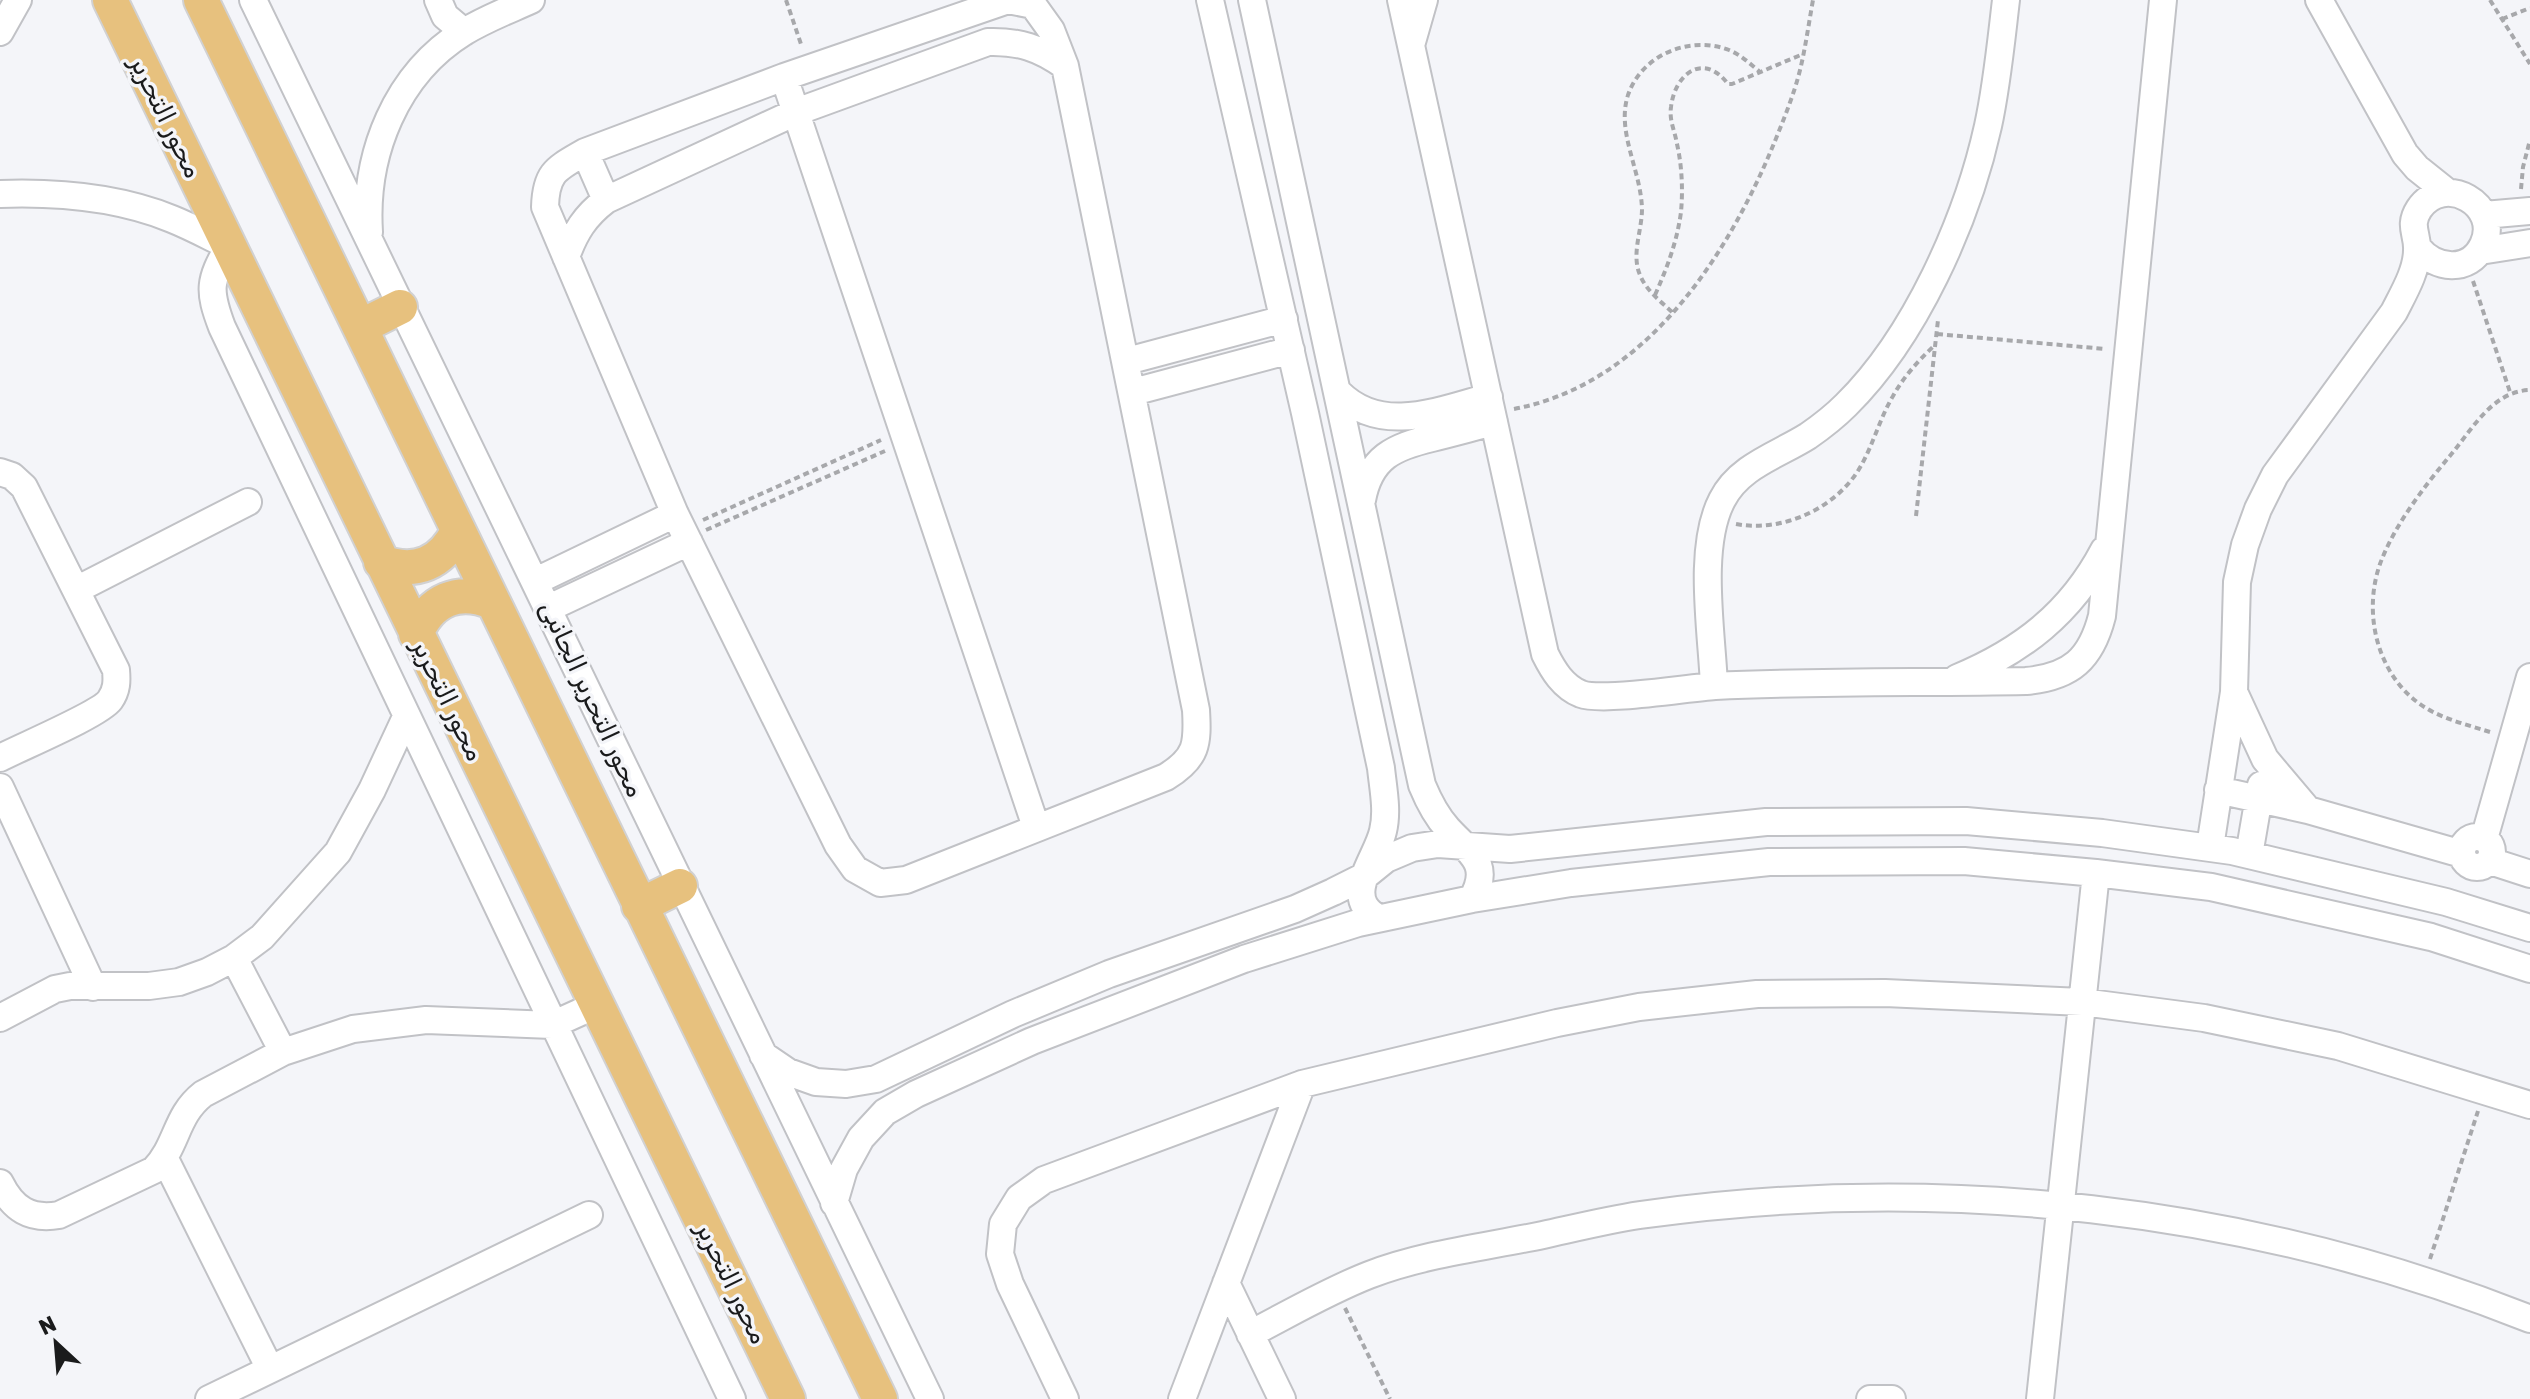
<svg xmlns="http://www.w3.org/2000/svg" width="2530" height="1399" viewBox="0 0 2530 1399" font-family="Rubik,'Noto Sans Arabic',sans-serif">
	<style>
		.lines { fill: none; stroke-linecap: round; stroke-linejoin: round }
		.minor-casing { stroke: #c1c2c6; stroke-width: 30 }
		.major-casing { stroke: #d1d1d2; stroke-width: 38 }
		.path { stroke: #a7a8ab; stroke-width: 4; stroke-dasharray: 6 4; stroke-linecap: butt }
		.minor { stroke: #fff; stroke-width: 26 }
		.major { stroke: #e7c17e; stroke-width: 34 }
		.labels { text-anchor: middle; dominant-baseline: central; stroke-width: 7; stroke-linejoin: round; paint-order: stroke }
		.street-label { font-size: 26px; fill: #1a1b1c; stroke: #f4f5f9 }
	</style>
	<rect width="100%" height="100%" fill="#f4f5f9"/>
	<g class="lines">
		<defs>
			<path id="minor" d="M253,0l677,1399
				M438,0l7,16 19,16
				M1008,0l25,5 18,25 14,36 131,644c2,34 1,48 -30,67l-260,103 -26,3 -25,-14 -17,-24 -163,-331 -130,-307c1,-35 11,-38 40,-55l199,-75z
				M1210,0l95,413 76,355c2,20 7,43 2,63 -6,28 -43,67 -4,87
				M1252,0l170,785c7,17 14,31 26,44 22,24 44,35 24,70
				M1401,0l144,654c8,16 18,33 36,40 22,8 105,-6 134,-8 103,-5 208,-3 311,-5 45,-4 65,-22 76,-65l61,-616
				M2319,0l86,154 12,14 30,24
				M0,32l18,-32
				M1412,42l12,-42
				M784,77l252,750
				M585,152l21,48
				M0,194c58,-2 118,3 172,25 20,8 38,18 57,27 -20,35 -21,44 -7,81l510,1072
				M2484,215l46,-4
				M369,232c-5,-78 27,-158 95,-200 21,-13 45,-22 67,-32
				M2480,251l50,-8
				M566,257c9,-25 19,-41 40,-57l190,-88 192,-70c31,-1 52,6 77,24
				M1127,361l157,-42
				M1133,392l158,-42
				M1339,393c42,42 99,18 150,4
				M0,472l12,4 12,11 92,183c1,11 1,20 -6,30 -10,14 -89,47 -110,58
				M1362,500c8,-43 32,-53 70,-62 21,-5 42,-11 62,-16
				M536,581l139,-67
				M76,590l172,-88
				M549,608l140,-66
				M1957,678c65,-27 114,-65 147,-128
				M1714,686c-2,-53 -17,-138 8,-186 17,-34 56,-45 86,-64 13,-9 27,-20 38,-31 69,-68 121,-184 142,-279 9,-41 13,-84 18,-126
				M0,787l93,200
				M2218,790l90,20 154,44
				M2308,810l-43,-51 -31,-67 3,-110 8,-37 13,-36 17,-34 119,-163c9,-18 23,-41 23,-62 1,-16 -9,-24 2,-41 25,-37 83,-4 64,36 -14,29 -48,24 -65,3
				M2462 852a15 15 0 1 1 30 0a15 15 0 1 1-30 0Z
				M2484,839l46,-162
				M2210,847l24,-155
				M2249,855l12,-70
				M2490,861l40,13
				M234,958l49,94
				M0,1018l55,-29 15,-3h79l30,-4 28,-10 27,-14 28,-21 76,-85 34,-62 34,-73
				M763,1055l25,17 28,10 30,2 30,-5 137,-65 96,-40 186,-65 38,-17 32,-16 21,-17 26,-11 26,-4 72,5 256,-27 200,-1 136,12 130,18 214,51 84,26
				M165,1159l105,210
				M0,1183c13,26 30,37 59,32l95,-45c24,-25 21,-54 49,-76l80,-42 70,-23 73,-9 126,5 44,-20
				M834,1203l10,-34 17,-31 24,-26 31,-18 116,-53 212,-82 114,-36 114,-24 99,-16 198,-21 195,-1 132,12 115,14 220,50 99,32
				M1226,1283l56,116
				M1250,1334c39,-20 78,-43 119,-59 54,-21 116,-28 174,-40 32,-7 64,-15 97,-20 299,-42 609,-8 890,104
				M209,1399l380,-184
				M1065,1399l-55,-115 -10,-30 3,-30 16,-26 25,-18 258,-96 255,-61 82,-16 118,-13 128,-1 197,9 122,16 134,28 192,59
				M1182,1399l120,-315
				M1870,1399h22
				M2040,1399l56,-526"/>
			<path id="major" d="M110,0l678,1399
				M201,0l679,1399
				M360,327l40,-20
				M381,562c35,13 61,1 77,-31
				M416,634c14,-34 42,-46 76,-32
				M639,906l41,-20"/>
		</defs>
		<use href="#minor" class="minor-casing"/>
		<use href="#major" class="major-casing"/>
		<path class="path" d="M786,0l16,47
			M2490,0l40,64
			M2502,19l28,-11
			M2521,189l2,-22 7,-27
			M2473,281l37,111
			M1655,295c12,-27 22,-53 26,-83 2,-22 1,-46 -4,-68 -2,-13 -8,-23 -6,-37 4,-34 33,-55 57,-23h4l71,-30
			M1672,312c-12,-11 -26,-22 -32,-37 -9,-21 2,-44 2,-66 -1,-39 -26,-77 -14,-114 14,-41 63,-60 101,-45 12,5 20,13 30,21
			M1937,334l169,15
			M1514,409c132,-25 214,-153 261,-268 10,-25 20,-49 26,-75 5,-22 8,-44 12,-66
			M1916,516l22,-196
			M703,520l178,-80
			M1736,524c48,9 103,-17 126,-60 12,-22 18,-46 31,-68 11,-20 26,-36 43,-52
			M706,530l179,-79
			M2490,732c-19,-6 -39,-11 -57,-20 -53,-27 -72,-94 -53,-148 14,-38 43,-76 69,-107 23,-27 43,-66 81,-67
			M2430,1259l48,-148
			M1345,1308l45,91"/>
		<use href="#minor" class="minor"/>
		<use href="#major" class="major"/>
	</g>
	<g class="labels">
		<g class="street-label">
			<text transform="translate(166 117) rotate(64)">محور التحرير</text>
			<text transform="translate(592 699) rotate(65)">محور التحرير الجانبى</text>
			<text transform="translate(448 700) rotate(64)">محور التحرير</text>
			<text transform="translate(732 1283) rotate(64)">محور التحرير</text>
		</g>
	</g>
	<g transform="translate(56 1343) rotate(334)" stroke="#f4f5f9" stroke-width="6" paint-order="stroke">
	<path d="M0-6L14 30L0 20L-14 30Z" fill="#1a1b1c"/>
	<text y="-12" font-size="22" font-weight="bold" text-anchor="middle" fill="#1a1b1c">N</text>
	</g>
</svg>
